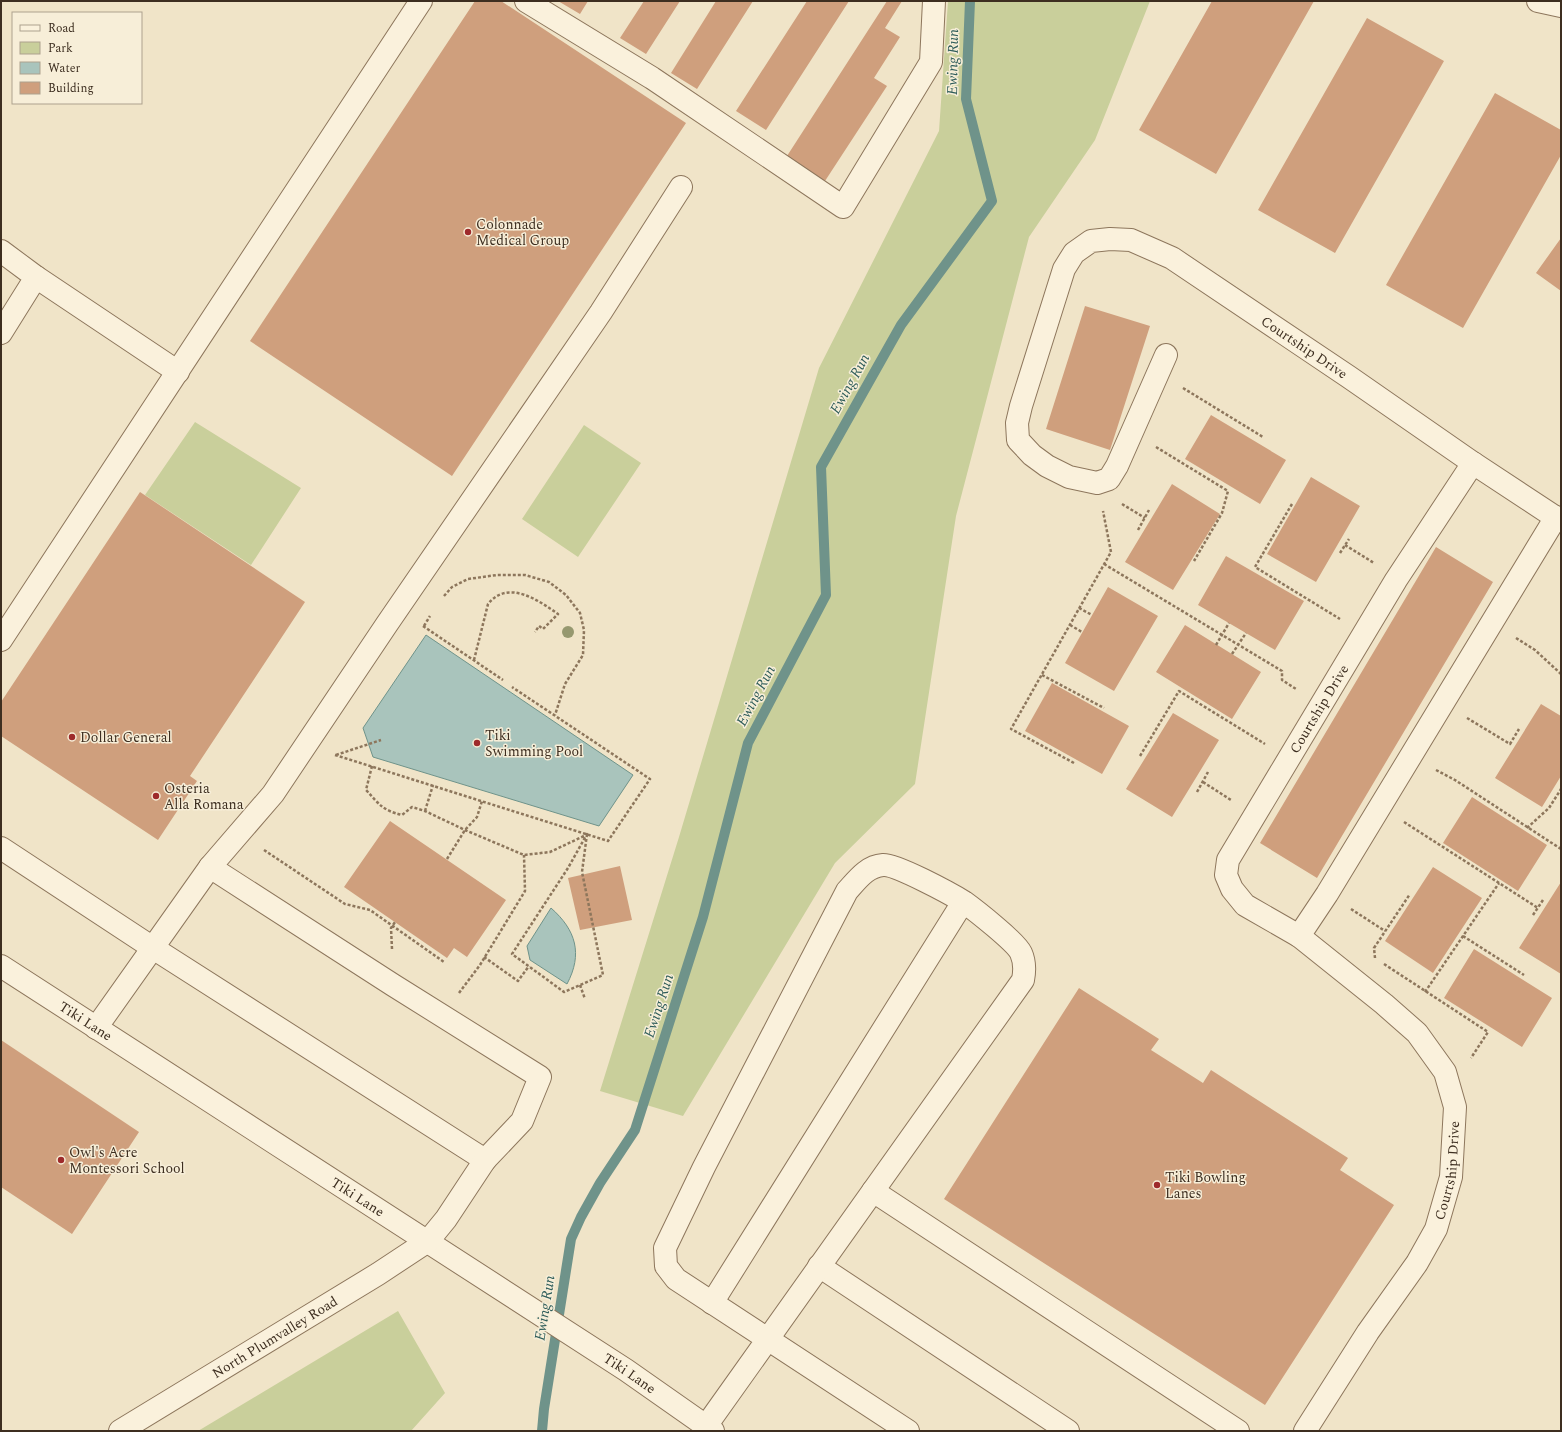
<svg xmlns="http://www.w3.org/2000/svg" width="1562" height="1432" viewBox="0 0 1562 1432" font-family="Spectral,serif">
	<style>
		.green { fill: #c9cf9b }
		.water { fill: #a9c4bc; stroke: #6f938a }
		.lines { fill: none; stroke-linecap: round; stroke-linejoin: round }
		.stream { stroke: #6f938a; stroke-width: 10 }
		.building { fill: #cf9f7d }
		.minor-casing { stroke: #8d765c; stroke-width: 24 }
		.path { stroke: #8d765c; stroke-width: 2.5; stroke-dasharray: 3 2; stroke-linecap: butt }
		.minor { stroke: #faf1dc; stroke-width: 22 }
		.tree { fill: #96986f }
		.poi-dot { fill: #9e2a2b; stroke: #f7eed8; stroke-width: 1.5 }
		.labels { text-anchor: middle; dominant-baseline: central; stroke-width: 3; stroke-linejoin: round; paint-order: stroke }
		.poi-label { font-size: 14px; fill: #3d2e20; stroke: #f7eed8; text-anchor: start }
		.street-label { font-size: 14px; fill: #3d2e20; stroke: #f7eed8 }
		.water-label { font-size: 15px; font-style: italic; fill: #2f5d5a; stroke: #f7eed8 }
	</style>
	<rect width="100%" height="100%" fill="#f0e4c8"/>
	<path class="green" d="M948,1h202l-55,139 -66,97 -73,279 -41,268 -80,79 -152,253 -83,-25 79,-254 140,-469 120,-237z
		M195,422l106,66 -50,77 -106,-70z
		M584,425l57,38 -63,94 -56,-38z
		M398,1311l47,82 -34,38h-213z"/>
	<path class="water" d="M426,635l207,140 -34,51 -226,-69 -10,-29z
		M551,908c25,22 32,46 16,76l-37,-24 -3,-14z"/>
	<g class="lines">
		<path class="stream" d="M542,1431l2,-22 27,-170 10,-22 19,-34 35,-53 68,-213 45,-174 78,-148 -5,-128 80,-142 91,-124 -26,-102 4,-98"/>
	</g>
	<path class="building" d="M475,1h26l185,122 -234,353 -202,-135z
		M558,1h30l-8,13z
		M644,1h36l-34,53 -26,-16z
		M716,1h37l-56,88 -26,-16z
		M807,1h42l-83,129 -30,-19z
		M887,1h15l-17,27 15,9 -26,41 13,8 -62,95 -38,-25z
		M1212,1h102l-98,173 -77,-44z
		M1367,18l77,43 -109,192 -77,-43z
		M1495,93l66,37v25l-98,173 -77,-43z
		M1561,238v53l-25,-18z
		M1085,306l65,20 -40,124 -64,-21z
		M1211,415l75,45 -26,44 -75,-45z
		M1311,477l49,29 -44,76 -49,-28z
		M1172,484l48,30 -47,76 -48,-28z
		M140,492l165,110 -115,174 7,5 -39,59 -157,-104v-34z
		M1436,547l57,35 -176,296 -57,-35z
		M1226,556l78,45 -29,49 -77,-45z
		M1108,587l50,29 -44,75 -49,-28z
		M1185,625l76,47 -29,47 -76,-47z
		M1052,683l77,43 -27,48 -77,-43z
		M1541,704l20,12v60l-19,31 -47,-29z
		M1173,713l46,27 -47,77 -46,-28z
		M1472,797l75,48 -29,46 -75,-48z
		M390,821l116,79 -39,57 -13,-9 -7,10 -103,-71z
		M620,866l12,54 -52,10 -12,-52z
		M1433,867l49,31 -49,75 -48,-32z
		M1561,882v92l-42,-26z
		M1474,949l78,49 -30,49 -78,-49z
		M1079,988l80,51 -8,11 52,33 8,-13 137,88 -8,12 54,35 -129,200 -321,-206z
		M1,1040l138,92 -67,102 -71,-47z"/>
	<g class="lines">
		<defs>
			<g id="minor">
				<path d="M526,1l126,77 191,129 88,-145 3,-61"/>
				<path d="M1538,1l23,5"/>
				<path d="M1,251l35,26 -35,56"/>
				<path d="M36,277l142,95"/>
				<path id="s1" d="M1166,355l-49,111 -8,13 -12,4 -28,-6 -22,-11 -15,-11 -14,-15 -1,-17 4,-17 43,-137 10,-16 17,-12 19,-2 21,1 41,18 177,119 124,86 88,58"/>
				<path d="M1,640l420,-639"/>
				<path d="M1,848l152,100 332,212"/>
				<path d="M1299,936l28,-42 229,-377"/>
				<path id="s2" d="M1,966l625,404 87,61"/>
				<path d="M96,1028l114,-161 63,-73 114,-170 214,-312 80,-125"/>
				<path d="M873,1191l365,240"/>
				<path d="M819,1266l249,165"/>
				<path d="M712,1303l251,-401"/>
				<path d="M706,1426c106,-149 211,-298 317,-446 2,-10 2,-18 -2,-27 -5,-11 -46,-43 -57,-51 -13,-8 -68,-38 -81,-37 -16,1 -26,15 -36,26l-143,276 -39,81 1,18 10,13 232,152"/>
				<path id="s3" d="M120,1431l258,-157 50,-33 18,-22 39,-59 37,-39 18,-44 -147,-92 -183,-118"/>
				<path id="s4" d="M1305,1431l63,-99 49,-69 19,-34 15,-52 4,-70 -10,-35 -28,-39 -33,-29 -85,-68 -54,-31 -13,-16 -6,-14 2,-15 168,-280 77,-117"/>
			</g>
		</defs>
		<use href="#minor" class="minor-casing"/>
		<path class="path" d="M1183,388l80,49
			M1156,447l72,44 -6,22 -28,48
			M1122,504l23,14
			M1292,504l-37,63 85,52
			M1138,530l11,-20
			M1345,545l29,18
			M1340,553l9,-14
			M1104,564l178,107v9l14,9
			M444,596l8,-9 16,-8 29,-4h28l24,7 17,13 14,18 4,17 -1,25 -18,29 -10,31
			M1079,608l13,7
			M1070,625l12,7
			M423,626l80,54
			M424,626l6,-10
			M1516,638l19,12 26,24
			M1216,645l13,-22
			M1232,654l14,-21
			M474,660l14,-56c20,-25 50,-4 70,10l-15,15 -4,-3 -4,6
			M1042,675l62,33
			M1467,718l43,26 9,-15
			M335,755l273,86 42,-62 -138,-92
			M336,755l45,-15
			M1140,756l39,-65 86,53
			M1074,763l-63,-34 100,-177 -8,-41
			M372,766l-6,24c14,15 16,20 36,25l10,-8 13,4 40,19 59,25 26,-3 36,-17
			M1436,770l19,10 106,69
			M1203,782l28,18
			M1197,792l11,-20
			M425,811l8,-26
			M1404,822l134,86
			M1527,828l22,-20 12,-19
			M587,834l-5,38 21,103 -39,17 -52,-38 56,-86z
			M264,850l81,54 25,6 74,52
			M447,859l18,-29 12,-13 5,-16
			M1351,909l34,22
			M1533,915l10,-15
			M1463,936l61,39
			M392,949l-1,-21 4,-6
			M484,957l34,24 11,-15
			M1375,958l-1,-10 36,-54
			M1384,964l104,68 -17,26
			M580,985l5,14
			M1425,992l74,-109
			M459,993l21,-28 45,-74 -1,-36"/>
		<use href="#minor" class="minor"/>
	</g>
	<circle class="tree" cx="568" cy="632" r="6"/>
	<g class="poi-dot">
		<circle cx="468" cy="232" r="4"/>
		<circle cx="72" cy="737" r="4"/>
		<circle cx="477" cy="743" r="4"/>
		<circle cx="156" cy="796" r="4"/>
		<circle cx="61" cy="1160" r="4"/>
		<circle cx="1157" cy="1185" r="4"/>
	</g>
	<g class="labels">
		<g class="poi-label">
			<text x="476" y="224">Colonnade<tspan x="476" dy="16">Medical Group</tspan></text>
			<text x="485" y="735">Tiki<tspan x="485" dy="16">Swimming Pool</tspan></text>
			<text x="80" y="737">Dollar General</text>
			<text x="164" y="788">Osteria<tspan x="164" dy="16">Alla Romana</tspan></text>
			<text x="69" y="1152">Owl's Acre<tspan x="69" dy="16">Montessori School</tspan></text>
			<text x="1165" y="1177">Tiki Bowling<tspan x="1165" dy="16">Lanes</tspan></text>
		</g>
		<g class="street-label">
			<text stroke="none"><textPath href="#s1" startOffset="704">Courtship Drive</textPath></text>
			<text stroke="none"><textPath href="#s4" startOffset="892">Courtship Drive</textPath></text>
			<text stroke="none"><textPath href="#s2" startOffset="101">Tiki Lane</textPath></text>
			<text stroke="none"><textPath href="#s4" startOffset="301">Courtship Drive</textPath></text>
			<text stroke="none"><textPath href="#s2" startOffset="425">Tiki Lane</textPath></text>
			<text stroke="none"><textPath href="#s3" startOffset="181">North Plumvalley Road</textPath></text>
			<text stroke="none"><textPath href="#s2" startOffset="749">Tiki Lane</textPath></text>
		</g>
		<g class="water-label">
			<text transform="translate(953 62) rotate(-89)">Ewing Run</text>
			<text transform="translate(850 384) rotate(-61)">Ewing Run</text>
			<text transform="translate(756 696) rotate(-62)">Ewing Run</text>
			<text transform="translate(659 1006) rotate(-72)">Ewing Run</text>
			<text transform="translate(545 1308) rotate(-81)">Ewing Run</text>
		</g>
	</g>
	<rect width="1562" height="1432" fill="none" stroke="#3d2e20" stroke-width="4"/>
	<rect x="12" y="12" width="130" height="92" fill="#f7eed8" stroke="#ada18e"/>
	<rect x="20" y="25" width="20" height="6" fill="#faf1dc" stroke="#ada18e"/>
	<text x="48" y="32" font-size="12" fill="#3d2e20">Road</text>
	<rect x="20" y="42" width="20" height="12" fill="#c9cf9b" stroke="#ada18e"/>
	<text x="48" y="52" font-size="12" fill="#3d2e20">Park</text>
	<rect x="20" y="62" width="20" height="12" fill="#a9c4bc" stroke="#ada18e"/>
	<text x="48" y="72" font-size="12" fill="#3d2e20">Water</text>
	<rect x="20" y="82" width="20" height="12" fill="#cf9f7d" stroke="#ada18e"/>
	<text x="48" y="92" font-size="12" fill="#3d2e20">Building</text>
</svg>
